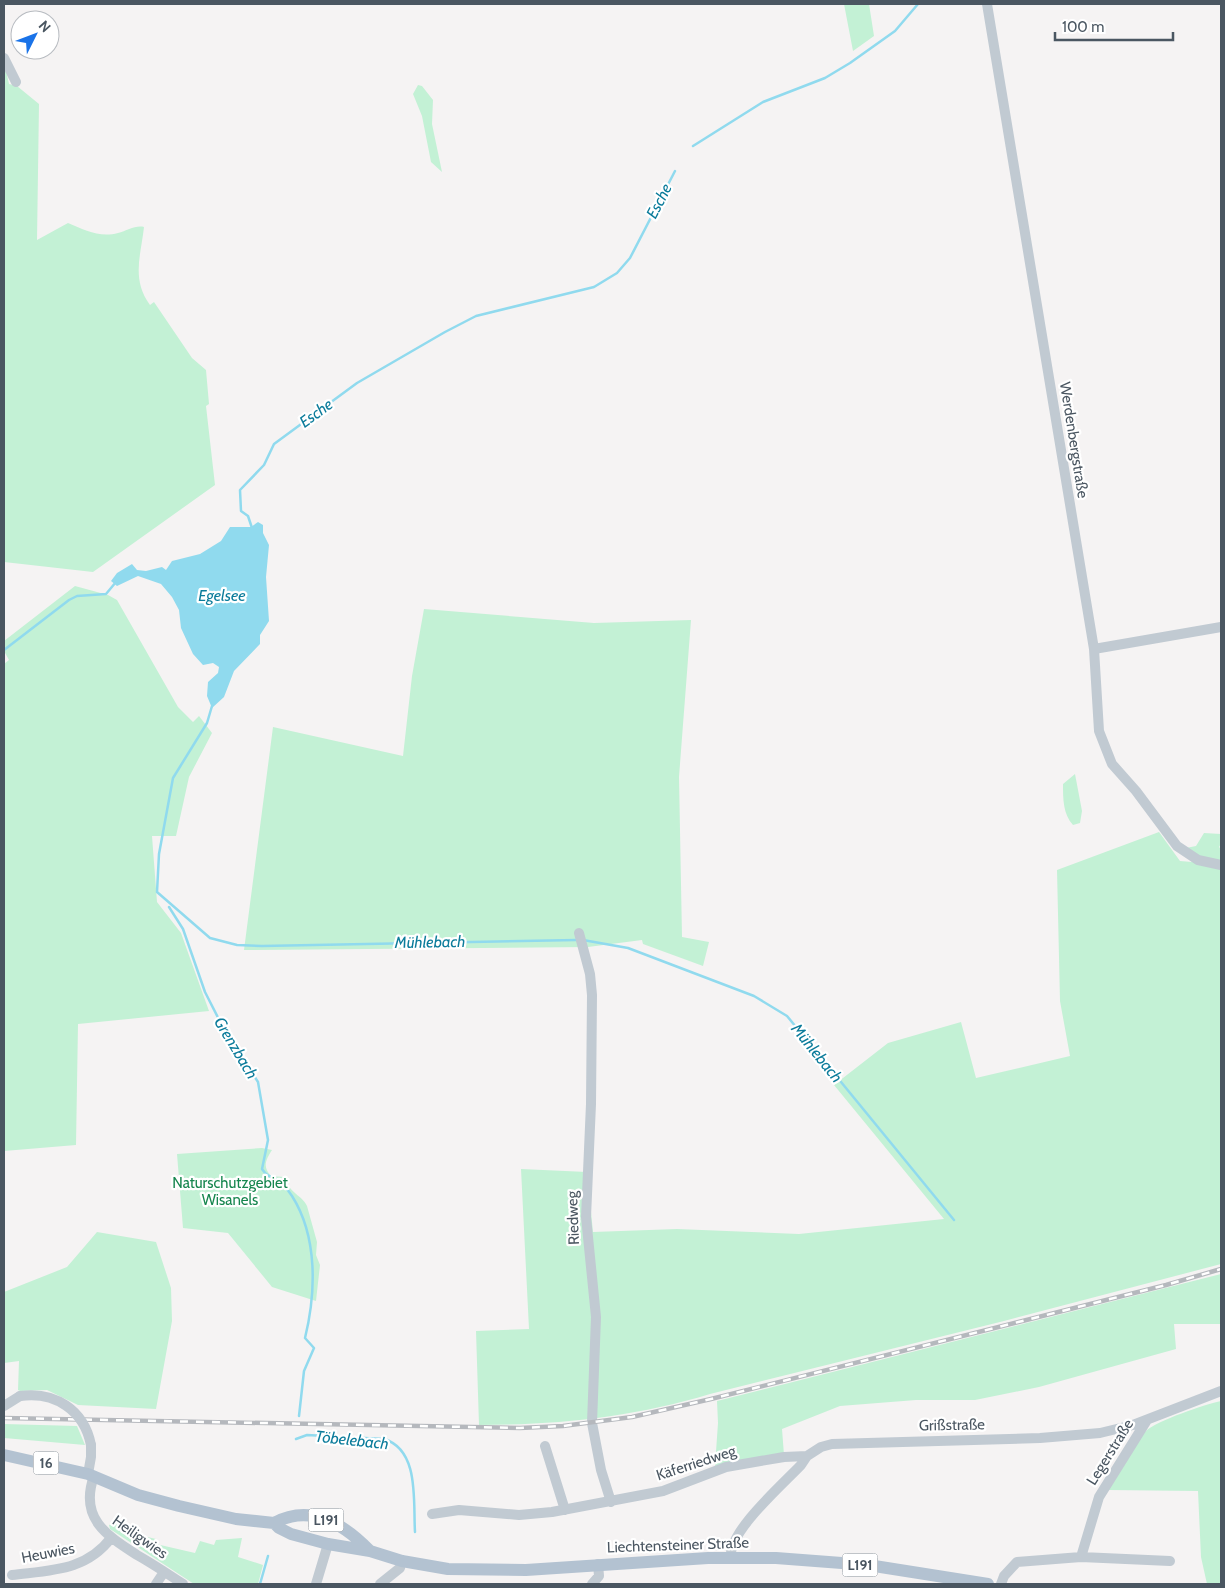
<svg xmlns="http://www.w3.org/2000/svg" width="1225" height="1588" viewBox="0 0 1225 1588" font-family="Cabin,sans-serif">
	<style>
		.green { fill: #c3f1d5 }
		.water { fill: #90daee }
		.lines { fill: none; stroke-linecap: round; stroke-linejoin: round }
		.stream { stroke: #90daee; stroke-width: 2.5 }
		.minor { stroke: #c1cad2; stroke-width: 10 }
		.major { stroke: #b3c2d1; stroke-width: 12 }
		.rail-casing { stroke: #b5b8bd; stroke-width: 4.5 }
		.rail { stroke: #fff; stroke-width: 2.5; stroke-dasharray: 8; stroke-linecap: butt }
		.minor-bridge { stroke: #c1cad2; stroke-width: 10 }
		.labels { text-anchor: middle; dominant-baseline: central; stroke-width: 4.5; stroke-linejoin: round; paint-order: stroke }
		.shield { fill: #fff; stroke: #808990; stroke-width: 1 }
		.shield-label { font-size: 14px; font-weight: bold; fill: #4a5661 }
		.street-label { font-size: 15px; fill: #4a5661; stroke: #fff }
		.park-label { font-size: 15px; fill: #17864f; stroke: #fff }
		.water-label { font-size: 16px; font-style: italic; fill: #0c7c9b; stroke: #fff }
	</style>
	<rect width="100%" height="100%" fill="#f5f3f3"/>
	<path class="green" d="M844,4h25l5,32 -21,15z
		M4,62l5,22 8,2 22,18 -2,136 31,-17c16,7 32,15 50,10 9,-2 17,-8 26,-6 -3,28 -13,52 6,78l4,-3 38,56 14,12 3,34 -3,2 9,79 -122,87 -89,-10z
		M418,85l4,1 11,14 -1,24 10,48 -11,-10 -9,-46 -9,-22z
		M75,586l33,9 9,5 61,107 15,15 6,-6 13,17 -23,44 -13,59h-24l5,66 24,31 28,78 -131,13 -2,121 -72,6v-487l5,-4 -5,-9v-10z
		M424,609l170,14 97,-3 -12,157 3,160 27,5 -6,24 -60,-22 -1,-4 -54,7 -344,3 29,-223 130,29 9,-80z
		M1075,774l7,37 -2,12 -7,2c-10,-11 -10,-26 -10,-41z
		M1159,832l21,29 12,1 -6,-14 10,-2 8,-13 17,1v10l-2,3 2,2v415l-217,57 -294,73c-76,23 -152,31 -231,31l-3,-94 53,-2 -8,-160 66,3 6,60 84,-3 122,5 145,-15 -110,-134 54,-42 73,-21 15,56 94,-22 -10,-55 -3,-131z
		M262,1148l10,2c-6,10 -10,16 -1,26l13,1c6,17 18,18 23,29l10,36 -1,13 4,10 -4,36 -44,-14 -44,-54 -45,-5 -6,-74z
		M97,1232l59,10 15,46 1,33 -16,88 -78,-4 -31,-15 -27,1 -2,-1 1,-29 -15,2v-71l63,-25z
		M1221,1274v50h-47l2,25 -137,38 -64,13h-59l-76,6 -58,23 2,26 -69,11 3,-43 -1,-22z
		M1221,1401v183h-14l-6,-27 -3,-66 -90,-1c11,-20 23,-42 38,-59 10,-10 60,-27 75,-30z
		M4,1424l73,2 8,19 -81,-7z
		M114,1523l5,3 -1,4 38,9v5l39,9 5,-12 14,4 2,-5 26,-2 -4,19 25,8 -5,19h-64l-84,-55 -1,-4z"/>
	<path class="water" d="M258,522l5,3v8l6,12 -3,32 3,44 -9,14v9l-26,27 -10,26 -12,11 -5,-12 1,-14 10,-9 1,-6 -6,-4 -10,2 -10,-11 -12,-26 -2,-18 -7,-13 -11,-13 -23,-8 -21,10 -6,-5 6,-8 15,-9 5,6 9,1 16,-4 4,3 6,-9 28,-7 21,-13 9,-14h21z"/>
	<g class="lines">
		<path class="stream" d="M693,146l70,-44 62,-24 25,-15 45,-32 23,-27
			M252,528l-4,-12 -7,-5 -1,-21 24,-25 10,-21 83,-61 88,-51 31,-16 118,-29 23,-14 13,-15 45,-87
			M4,650l65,-50 8,-4 29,-2 10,-12
			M212,706l-5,17 -34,55 -14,76 -2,38 53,46 27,7 25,1 315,-6
			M169,907l14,22 22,63 30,59 12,14 11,17 10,58 -6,29c6,9 10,7 18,12 4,3 9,11 12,15 26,41 24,97 13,142l9,10 -10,23 -5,45
			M583,940l45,8 126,48 33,20 167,204
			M296,1439l11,-4 77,4c36,11 29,63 31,93
			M260,1584l8,-28"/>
		<path class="minor" d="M987,4l107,645 5,82 13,33 24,27 41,55 21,14 23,5
			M4,58l12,24
			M1094,649l127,-22
			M579,933l11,41 2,21 -1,109 -5,113 10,100 -4,106 9,47 10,32
			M4,1406l16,-10
			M545,1446l20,64
			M88,1474l3,-17v-12
			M94,1476c-15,42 12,59 43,79 16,9 31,19 46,29
			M432,1514l27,-4 60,5 33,-3 111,-21 63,-24 58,-10 23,-1
			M731,1557c-3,-25 52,-73 70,-92l6,-9 14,-9 11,-3 208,-6 60,-5 33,-8 88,-34
			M1081,1557l89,4
			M12,1575c39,-5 74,-4 99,-37
			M156,1584l8,-12
			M316,1584l12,-40
			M380,1584l20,-16 2,-7
			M592,1584l7,-8 -1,-12
			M1001,1584l3,-8 13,-14 64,-5 18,-60 48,-77"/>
		<path class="major" d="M4,1455l84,19 50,21 41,11 57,13 38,4
			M274,1523l5,5 12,6 37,10 42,7 32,10 46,8 78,1 182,-12h68l92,7 120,19
			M274,1523c37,-20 71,2 96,28"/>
		<defs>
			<path id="rail" d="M4,1418l516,10 43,-2 69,-9 79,-18 455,-114 55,-16"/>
		</defs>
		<use href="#rail" class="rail-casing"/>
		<use href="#rail" class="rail"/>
		<path class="minor-bridge" d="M20,1396c35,-5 64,14 71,49"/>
	</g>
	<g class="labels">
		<g class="shield">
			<rect x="33.5" y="1451.5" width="25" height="23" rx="4"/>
			<rect x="308.5" y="1508.5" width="35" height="23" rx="4"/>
			<rect x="842.5" y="1553.5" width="35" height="23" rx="4"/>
		</g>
		<g class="shield-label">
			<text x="46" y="1463">16</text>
			<text x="326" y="1520">L191</text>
			<text x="860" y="1565">L191</text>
		</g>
		<g class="street-label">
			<text transform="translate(1074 440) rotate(81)">Werdenbergstraße</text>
			<text transform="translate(573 1218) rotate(-92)">Riedweg</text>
			<text transform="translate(952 1425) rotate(-1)">Grißstraße</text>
			<text transform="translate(1110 1452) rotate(-58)">Legerstraße</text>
			<text transform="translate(696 1463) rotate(-18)">Käferriedweg</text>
			<text transform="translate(140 1537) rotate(35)">Heiligwies</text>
			<text transform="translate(678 1545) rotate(-2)">Liechtensteiner Straße</text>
			<text transform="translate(48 1553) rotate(-11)">Heuwies</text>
		</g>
		<g class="park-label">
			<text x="230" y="1183">Naturschutzgebiet<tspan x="230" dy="17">Wisanels</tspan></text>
		</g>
		<g class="water-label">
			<text transform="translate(659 201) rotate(-63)">Esche</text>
			<text transform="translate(316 413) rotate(-36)">Esche</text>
			<text x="222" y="595">Egelsee</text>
			<text transform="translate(430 942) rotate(-1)">Mühlebach</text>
			<text transform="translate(236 1048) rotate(59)">Grenzbach</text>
			<text transform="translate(817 1053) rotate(51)">Mühlebach</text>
			<text transform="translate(352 1440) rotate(6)">Töbelebach</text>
		</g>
	</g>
	<rect width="1225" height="1588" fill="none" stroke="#4a5661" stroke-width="10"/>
	<g transform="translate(35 35) rotate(48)"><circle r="24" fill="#ffffff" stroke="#b7bbc0"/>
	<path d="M0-4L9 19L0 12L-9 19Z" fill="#1a73e8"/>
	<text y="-8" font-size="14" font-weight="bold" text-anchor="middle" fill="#4a5661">N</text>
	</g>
	<path d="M1055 32v8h118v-8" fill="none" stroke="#4a5661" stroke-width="2.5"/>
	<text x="1062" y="32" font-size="15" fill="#4a5661" stroke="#ffffff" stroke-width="4" paint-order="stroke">100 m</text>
</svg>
